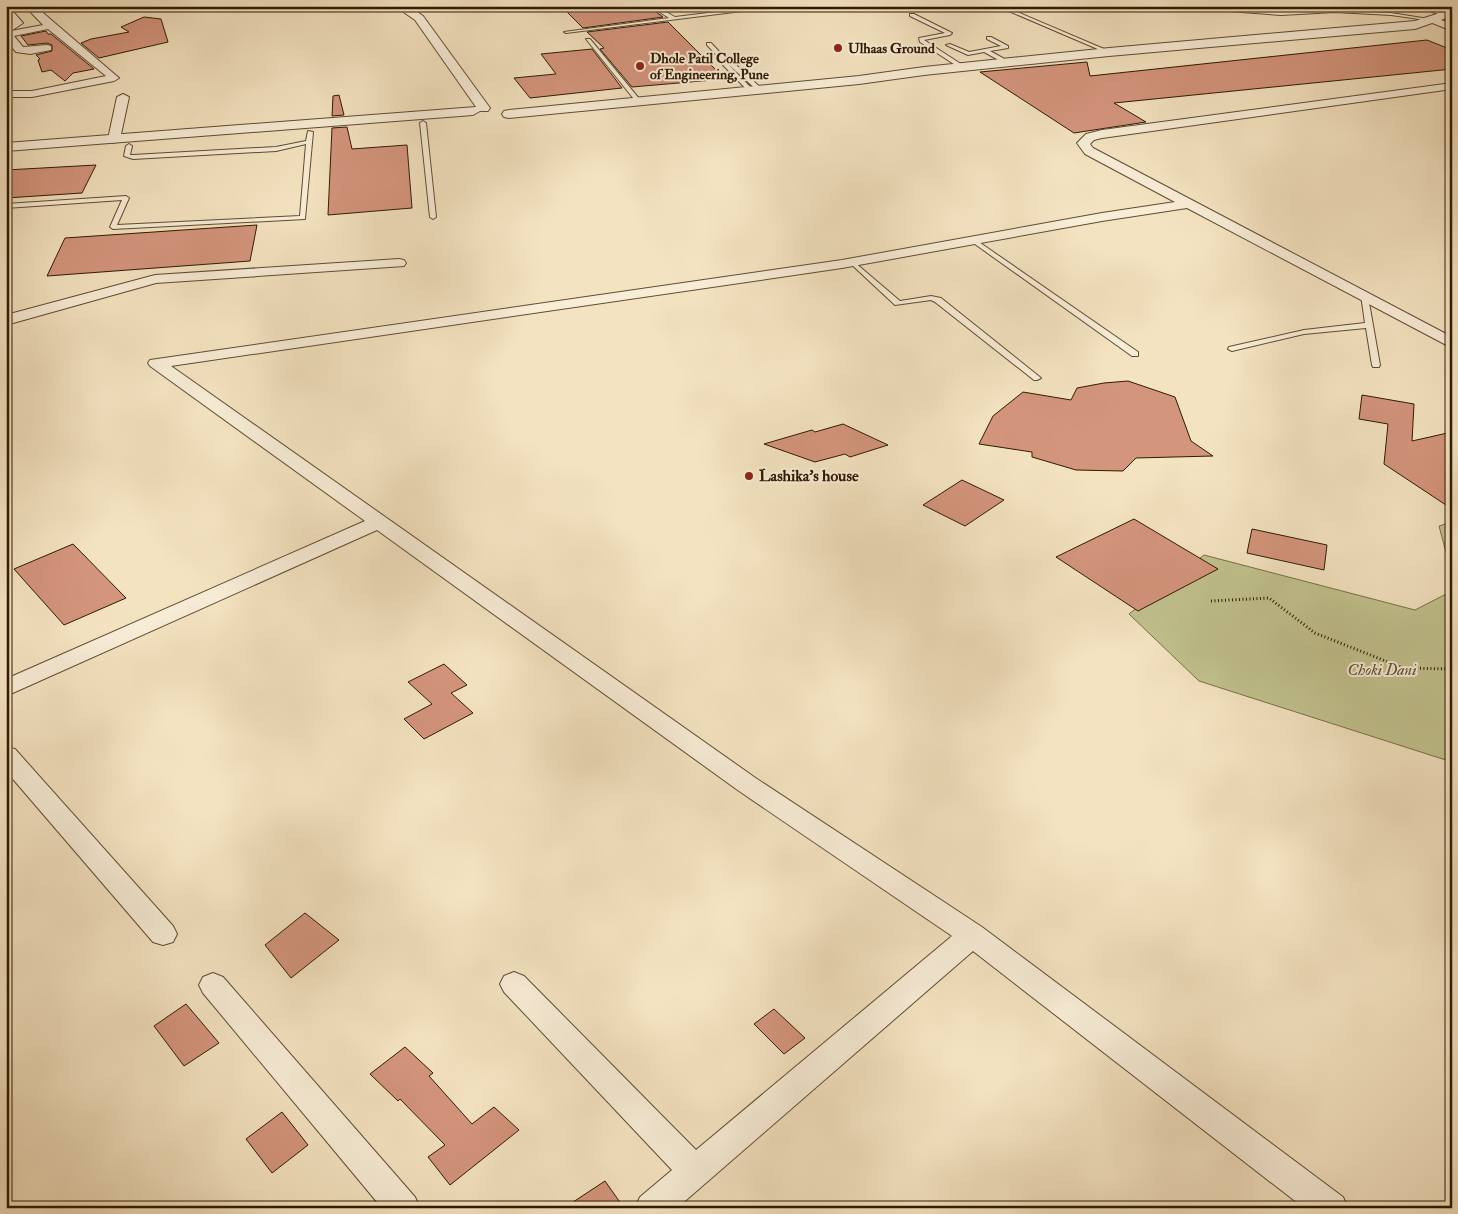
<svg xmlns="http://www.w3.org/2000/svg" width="1458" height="1214" viewBox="0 0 1458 1214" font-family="'IM FELL Double Pica',serif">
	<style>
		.green { fill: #c1c28e; stroke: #786e48 }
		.building { fill: #d4957d; stroke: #2f1a02 }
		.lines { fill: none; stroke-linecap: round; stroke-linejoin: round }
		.service-casing { stroke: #604c32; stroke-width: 2 }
		.minor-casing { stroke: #604c32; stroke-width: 2 }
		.tertiary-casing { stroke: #604c32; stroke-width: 2 }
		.path { stroke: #2f1a02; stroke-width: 3; stroke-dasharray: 1 2.5; stroke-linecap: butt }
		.service { fill: #f8edd7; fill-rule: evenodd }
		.minor { fill: #f8edd7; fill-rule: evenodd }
		.tertiary { fill: #f8edd7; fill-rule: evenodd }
		.poi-dot { fill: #8f2418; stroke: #f8edd7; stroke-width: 2 }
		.labels { text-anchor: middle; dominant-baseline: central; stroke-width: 4; stroke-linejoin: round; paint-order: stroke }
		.far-poi-label { font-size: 14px; font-weight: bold; fill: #2f1a02; stroke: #f8edd7; text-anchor: start }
		.poi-label { font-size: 16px; font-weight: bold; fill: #2f1a02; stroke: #f8edd7; text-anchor: start }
		.park-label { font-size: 16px; font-style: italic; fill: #5b4c2c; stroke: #f8edd7 }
	</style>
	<rect width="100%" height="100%" fill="#f4e3c1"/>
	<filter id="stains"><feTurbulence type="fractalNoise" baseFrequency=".004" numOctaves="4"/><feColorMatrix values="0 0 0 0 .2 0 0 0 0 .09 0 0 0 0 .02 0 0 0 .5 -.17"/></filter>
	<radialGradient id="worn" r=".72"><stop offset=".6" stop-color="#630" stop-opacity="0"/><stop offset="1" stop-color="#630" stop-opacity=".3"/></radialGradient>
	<path class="green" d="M1452,522v53l-13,-49z
		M1204,555l211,55 37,-19v171l-253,-81 -70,-67z"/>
	<path class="building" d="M648,6l15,11 -80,11 -16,-16z
		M144,17l17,2 7,23 -69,16 -18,-15 10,-4 38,-7 -8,-5z
		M668,22l57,57 -93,8 -32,-38 4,-1 -17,-16z
		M46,31l2,3h3l43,35 -21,4 -8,8 -14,-11 -9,2 -4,-12 2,-1 -4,-4 16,-4v-6l-5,-2 -19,2 -7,-9z
		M1427,40l25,10v19l-338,34 32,19 -72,11 -94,-61 107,-10 3,14z
		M592,49l30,39 -92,10 -16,-20 42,-4 -15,-20z
		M339,95l5,20 -12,1 1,-20z
		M347,127l5,22 55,-4 5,63 -84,7 4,-87z
		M96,165l-14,28 -76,5v-28z
		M257,225l-7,36 -203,15 18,-38z
		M1128,381l47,16 16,44 22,15 -77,2 -13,13 -47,-1 -44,-13v-5l-53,-8 14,-28 30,-24 48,8 6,-12 27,-5z
		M1362,395l52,9 -2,37 40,-9v77l-68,-45 4,-40 -29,-5z
		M843,424l45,21 -38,12 -5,-3 -30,8 -51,-18 48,-14 3,2z
		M962,480l42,20 -39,26 -42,-21z
		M1134,519l84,50 -80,42 -82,-54z
		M1252,529l75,16 -3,25 -77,-17z
		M73,544l53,54 -62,27 -50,-56z
		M444,664l23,21 -16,8 22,20 -49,26 -20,-20 28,-15 -24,-22z
		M305,913l34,27 -48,38 -26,-33z
		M186,1004l33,39 -35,23 -30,-40z
		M774,1009l31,29 -21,16 -30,-30z
		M405,1047l28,26 -4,3 43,48 22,-17 25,23 -69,55 -22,-28 17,-12 -45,-46 -2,2 -28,-27z
		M282,1112l26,33 -36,28 -26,-34z
		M605,1181l19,27h-60z"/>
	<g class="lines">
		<defs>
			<path id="service" d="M569,6h13l-31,5 -2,-1z
				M650,6h6l19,11 91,-11h15l-215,27 -2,-1 105,-14z
				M997,6h6l108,46 -4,1z
				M1161,6c56,0 111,10 166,4l-15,-4h9l14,4 56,3 44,7 -2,1 -42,-6 -56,-3 -54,3z
				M1413,6h8l23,8 -2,1z
				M910,14h4l38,19 -2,2 -26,5 40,26v2h-4l-40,-26 -1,-4 26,-5 -35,-17z
				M987,37h4l17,9v2l-18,3 20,11v2h-4l-22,-12 -16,3 -22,-10 4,-1 19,8 32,-6 -14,-7z
				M586,39h4l51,62v2h-4z
				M707,43h4l17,18 6,2 28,26v2h-4l-30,-27 26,27 -5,1 -26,-27v-3l-16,-17z
				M423,121l3,2 10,94 -3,2 -3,-2 -10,-94z
				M308,131l5,1 -8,87 -192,10 -3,-2 12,-27 -116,8v-4l120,-8 3,2 -12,27 183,-9 6,-72 -30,7 -143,8 -9,-3 2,-10 3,-2 3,2 -2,9h3l143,-8 30,-6z
				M972,240h4l162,112v4h-6l-160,-114z
				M853,261l47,40 31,-5 10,2 100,80 -4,2h-3l-99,-78 -4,-2 -36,5 -44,-41 -1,-1z
				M1361,295l7,2 12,68 -1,2h-6l-1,-2 -6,-37 -62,6 -72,17 -4,-2 1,-2 75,-17 61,-7z"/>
			<path id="minor" d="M6,6l3,1 14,16 -12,8 32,-6 -18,-19h10l84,72 -5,3 -82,16h-26v-6h26l74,-15 -58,-47 -34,7 9,11 24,-2 4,1v4l-21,4 -14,-2 -10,-12v-14l6,-4 -6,-7z
				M1433,17l19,7v7l-22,-9 -2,-2z
				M1452,83v6l-350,49 -8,2 -4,4 3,4 359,189v11l-265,-140 -85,13 -260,47 -671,98 586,413 225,148 361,270 5,11h-44l-331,-257 -296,257h-42l5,-11 32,-27 -168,-178 -4,-8 4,-8 10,-4 10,4 172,174 256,-214 -213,-145 -362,-261 -371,166v-17l359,-158 -215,-155 -2,-3 2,-3 692,-100 260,-47 73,-11 -90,-48 -8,-11 9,-9 16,-4z
				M123,94l6,3 -9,42 -6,4 -6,-4 9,-42z
				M399,259l5,1 2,3 -2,3 -248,17 -150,42v-10l149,-40z
				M6,747l9,2 158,177 4,8 -4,8 -10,3 -10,-3 -147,-171z
				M213,973l10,4 192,220 5,11h-38l-179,-215 -4,-8 4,-8z"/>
			<path id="tertiary" d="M395,6h14l14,10 67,92 -2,3h-8l-7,4 -467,36v-8l470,-36 -61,-87z
				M1452,9v7l-37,13 -306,27 -185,19 -65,9 -350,34 -5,-1 -2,-3 2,-3 5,-1 350,-34 65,-9 185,-19 306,-27z"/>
		</defs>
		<use href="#service" class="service-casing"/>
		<use href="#minor" class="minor-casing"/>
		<use href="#tertiary" class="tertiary-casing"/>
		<path class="path" d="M1211,601l58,-3 46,35 88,35 49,1"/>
		<use href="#service" class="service"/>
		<use href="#minor" class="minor"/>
		<use href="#tertiary" class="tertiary"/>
	</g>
	<g class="poi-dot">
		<circle cx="838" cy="48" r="5"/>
		<circle cx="640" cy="66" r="5"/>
		<circle cx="749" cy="476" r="5"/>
	</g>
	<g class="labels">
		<g class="far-poi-label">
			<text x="848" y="48">Ulhaas Ground</text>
			<text x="650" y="58">Dhole Patil College<tspan x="650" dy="16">of Engineering, Pune</tspan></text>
		</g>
		<g class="poi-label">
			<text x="759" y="476">Lashika's house</text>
		</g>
		<g class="park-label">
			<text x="1382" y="670">Choki Dani</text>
		</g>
	</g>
	<rect width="1458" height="1214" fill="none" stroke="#f4e3c1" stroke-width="25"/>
	<rect x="8" y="8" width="1443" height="1199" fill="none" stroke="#2f1a02" stroke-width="2.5"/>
	<rect x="12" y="12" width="1433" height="1189" fill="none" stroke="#2f1a02"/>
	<rect width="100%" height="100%" filter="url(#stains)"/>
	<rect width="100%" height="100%" fill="url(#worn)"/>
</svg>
